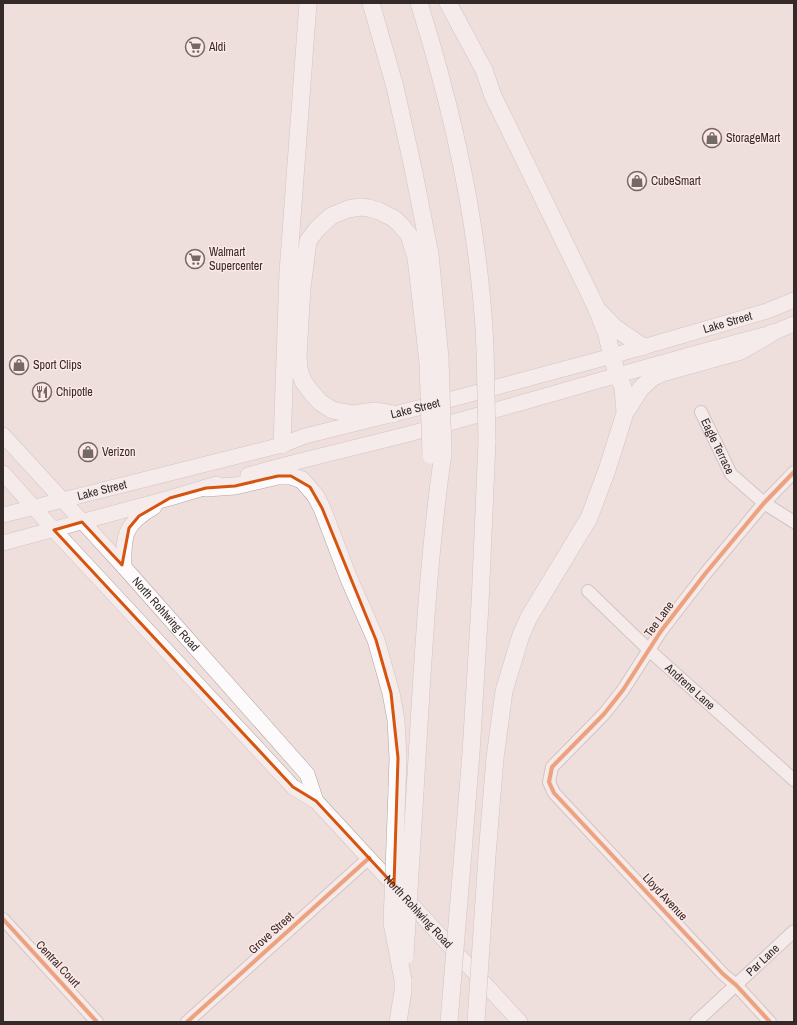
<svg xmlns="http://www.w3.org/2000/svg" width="797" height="1025" viewBox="0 0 797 1025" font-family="'Archivo Narrow',sans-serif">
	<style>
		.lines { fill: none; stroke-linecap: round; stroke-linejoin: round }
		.minor-casing { stroke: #b0a5a4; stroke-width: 14 }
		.major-casing { stroke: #b0a5a4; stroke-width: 16 }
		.highway-casing { stroke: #b0a5a4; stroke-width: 18 }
		.minor { stroke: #fcfafa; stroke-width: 12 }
		.major { stroke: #fcfafa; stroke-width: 15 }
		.highway { stroke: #fcfafa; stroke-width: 17 }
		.highway-bridge-casing { stroke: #b0a5a4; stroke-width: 18; stroke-linecap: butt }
		.highway-bridge { stroke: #fcfafa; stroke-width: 17 }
		.cycleway-casing { stroke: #fee8e5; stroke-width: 6 }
		.cycleway { stroke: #e8590c; stroke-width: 4 }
		.marked { fill: none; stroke: #d6540f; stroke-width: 3; stroke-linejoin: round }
		.labels { text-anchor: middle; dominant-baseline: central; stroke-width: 3; stroke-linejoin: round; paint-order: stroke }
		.poi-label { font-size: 12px; fill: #342a29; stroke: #fee8e5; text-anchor: start }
		.street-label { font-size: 12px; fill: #342a29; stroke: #fee8e5 }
	</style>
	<rect width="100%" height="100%" fill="#eedfdd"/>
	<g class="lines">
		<defs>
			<g id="minor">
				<path id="s1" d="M701,412l30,62 33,29 30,19"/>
				<path id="s2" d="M588,591l61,59 145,130"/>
				<path d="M3,919l94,103"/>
				<path d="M187,1022l182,-164"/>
				<path id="s3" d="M696,1022l98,-91"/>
				<path d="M770,1022l-34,-37 -13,-11 -169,-181 -5,-11 3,-15 52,-53 19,-24 38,-59 44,-57 59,-71 30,-31"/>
			</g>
			<g id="major">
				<path id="s4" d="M3,435l121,132 183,207 9,27"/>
				<path id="s5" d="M3,473l51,57 239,257 23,14 204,221"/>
				<path d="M248,475c62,-18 125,-31 187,-48 113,-31 224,-65 337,-94l22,-9"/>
				<path id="s6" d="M3,515l279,-70 23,-9 125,-31 182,-49 155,-45 27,-11"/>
				<path d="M3,543l167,-45 47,-14"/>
				<path d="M124,567c-1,-33 1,-43 30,-60"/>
			</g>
			<path id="highway" d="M371,3l24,84 18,81 17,86 10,104
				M419,3c35,111 61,227 66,345
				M448,3l36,67 9,26 103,211 10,25 11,43 6,12 2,26
				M600,312l14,15 29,20
				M393,414l-18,-3 -22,3 -21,-4 -12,-8 -9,-10 -8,-11 -4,-12 -1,-13 4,-68 6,-47 9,-12 14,-13 17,-7 12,-2 9,1 10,3 14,7 6,5 10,12 7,23 12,104
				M282,445l6,-173 20,-269
				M206,488l29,-2 43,-10h13l11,4 13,15 7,13 27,71 27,61 15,53 5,27 2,38 -1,31
				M415,791c7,-113 12,-226 28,-338
				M463,852l8,-99 9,-149 7,-163
				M487,855l8,-97 9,-67 17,-56 8,-18 60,-99 18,-48 18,-57 16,-25 11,-10 10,-5 79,-22 31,-18
				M398,1022l5,-31v-11"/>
		</defs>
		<use href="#minor" class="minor-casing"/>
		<use href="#major" class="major-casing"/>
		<use href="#highway" class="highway-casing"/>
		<use href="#minor" class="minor"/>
		<use href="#major" class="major"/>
		<use href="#highway" class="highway"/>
		<defs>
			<path id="highway-bridge" d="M485,348l2,93
				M440,358l3,95
				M428,362l3,93
				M397,789l-5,134 11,57
				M405,956l10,-165
				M449,1022l14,-170
				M476,1022l11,-167"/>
		</defs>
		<use href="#highway-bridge" class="highway-bridge-casing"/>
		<use href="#highway-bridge" class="highway-bridge"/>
		<defs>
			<path id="cycleway" d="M3,919l94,103
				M187,1022l182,-164
				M770,1022l-34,-37 -13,-11 -169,-181 -5,-11 3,-15 52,-53 19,-24 38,-59 44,-57 59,-71 30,-31"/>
		</defs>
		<use href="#cycleway" class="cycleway-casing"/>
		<use href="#cycleway" class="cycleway"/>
	</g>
	<path d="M0 0H797V1025H0ZM278,476h13l19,11 12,21 54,132 15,53 7,65 -4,127 -78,-84 -23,-14 -239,-257 28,-8 40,43 7,-37 10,-12 31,-18 36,-10 29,-2z" fill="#eedfdd" fill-opacity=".55" fill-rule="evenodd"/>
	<path class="marked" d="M278,476h13l19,11 12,21 54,132 15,53 7,65 -4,127 -78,-84 -23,-14 -239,-257 28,-8 40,43 7,-37 10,-12 31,-18 36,-10 29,-2z"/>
	<defs>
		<symbol id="supermarket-ring" viewBox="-11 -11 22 22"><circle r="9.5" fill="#fee8e5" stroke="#756968" stroke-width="1.5"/><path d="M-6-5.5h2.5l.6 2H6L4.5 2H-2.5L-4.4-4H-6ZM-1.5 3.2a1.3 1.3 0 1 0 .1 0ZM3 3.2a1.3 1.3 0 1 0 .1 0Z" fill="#756968"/></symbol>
		<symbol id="shop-ring" viewBox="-11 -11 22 22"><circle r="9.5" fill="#fee8e5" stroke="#756968" stroke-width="1.5"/><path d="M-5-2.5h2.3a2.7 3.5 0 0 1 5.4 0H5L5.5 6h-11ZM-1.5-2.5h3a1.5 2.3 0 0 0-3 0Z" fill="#756968"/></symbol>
		<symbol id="restaurant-ring" viewBox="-11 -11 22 22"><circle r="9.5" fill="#fee8e5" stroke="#756968" stroke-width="1.5"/><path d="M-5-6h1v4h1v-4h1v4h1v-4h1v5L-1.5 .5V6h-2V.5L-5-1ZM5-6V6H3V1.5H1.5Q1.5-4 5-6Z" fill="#756968"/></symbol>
	</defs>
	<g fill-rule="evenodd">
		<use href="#supermarket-ring" x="184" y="36" width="22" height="22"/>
		<use href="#shop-ring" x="701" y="127" width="22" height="22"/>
		<use href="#shop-ring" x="626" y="170" width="22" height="22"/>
		<use href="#supermarket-ring" x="184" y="248" width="22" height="22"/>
		<use href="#shop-ring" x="8" y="354" width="22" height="22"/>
		<use href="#restaurant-ring" x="31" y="381" width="22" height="22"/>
		<use href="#shop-ring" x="77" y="441" width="22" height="22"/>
	</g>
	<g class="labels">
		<g class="poi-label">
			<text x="209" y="47">Aldi</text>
			<text x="726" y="138">StorageMart</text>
			<text x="651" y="181">CubeSmart</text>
			<text x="209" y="252">Walmart<tspan x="209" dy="14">Supercenter</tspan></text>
			<text x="33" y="365">Sport Clips</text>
			<text x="56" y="392">Chipotle</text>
			<text x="102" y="452">Verizon</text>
		</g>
		<g class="street-label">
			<text stroke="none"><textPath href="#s6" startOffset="750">Lake Street</textPath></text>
			<text stroke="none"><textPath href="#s6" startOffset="426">Lake Street</textPath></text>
			<text stroke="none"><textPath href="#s1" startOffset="38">Eagle Terrace</textPath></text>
			<text stroke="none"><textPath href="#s6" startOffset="102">Lake Street</textPath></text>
			<text stroke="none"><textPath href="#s4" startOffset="242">North Rohlwing Road</textPath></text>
			<text transform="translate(659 619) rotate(-54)">Tee Lane</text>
			<text stroke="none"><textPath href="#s2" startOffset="140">Andrene Lane</textPath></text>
			<text transform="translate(665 897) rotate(47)">Lloyd Avenue</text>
			<text stroke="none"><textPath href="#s5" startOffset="605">North Rohlwing Road</textPath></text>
			<text transform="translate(271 933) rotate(-42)">Grove Street</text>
			<text stroke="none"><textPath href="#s3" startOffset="91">Par Lane</textPath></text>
			<text transform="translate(58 964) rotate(47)">Central Court</text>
		</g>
	</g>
	<rect width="797" height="1025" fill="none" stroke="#342a29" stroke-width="8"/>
</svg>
